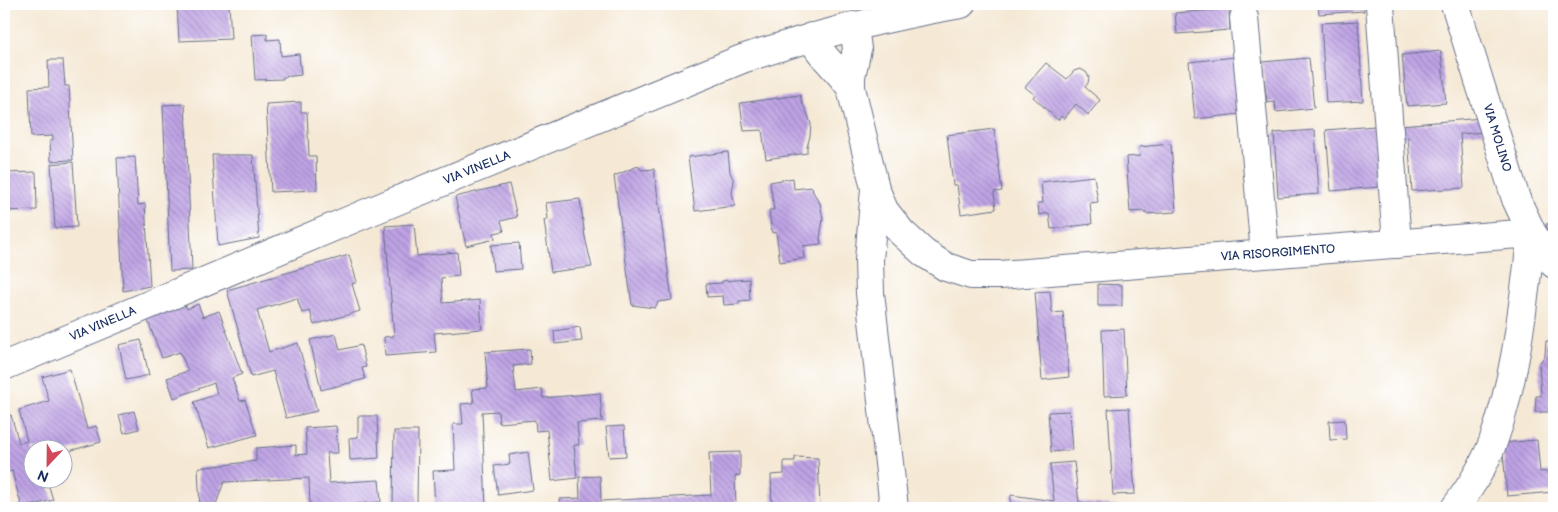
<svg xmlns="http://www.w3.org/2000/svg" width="1558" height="512" viewBox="0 0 1558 512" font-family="'Balsamiq Sans',sans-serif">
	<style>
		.building { fill: url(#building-back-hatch) }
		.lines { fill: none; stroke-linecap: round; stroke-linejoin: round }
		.minor-casing { stroke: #677088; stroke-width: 30 }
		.minor { stroke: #fff; stroke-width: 28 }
		.labels { text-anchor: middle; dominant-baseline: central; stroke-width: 4; stroke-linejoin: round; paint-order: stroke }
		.street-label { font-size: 12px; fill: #1b2f5e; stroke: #fff }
	</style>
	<defs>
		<pattern id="building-back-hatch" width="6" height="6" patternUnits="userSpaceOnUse" patternTransform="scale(1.25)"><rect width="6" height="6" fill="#bfa3e5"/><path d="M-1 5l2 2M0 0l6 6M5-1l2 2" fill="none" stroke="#9a85bd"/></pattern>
	</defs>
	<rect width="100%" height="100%" fill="#fff"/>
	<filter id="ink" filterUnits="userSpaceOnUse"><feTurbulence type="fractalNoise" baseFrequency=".02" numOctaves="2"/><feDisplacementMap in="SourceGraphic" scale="10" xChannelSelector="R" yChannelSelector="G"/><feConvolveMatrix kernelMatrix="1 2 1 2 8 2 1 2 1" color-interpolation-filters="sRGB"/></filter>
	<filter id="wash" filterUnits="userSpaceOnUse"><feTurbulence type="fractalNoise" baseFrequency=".0096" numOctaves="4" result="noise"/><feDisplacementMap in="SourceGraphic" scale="20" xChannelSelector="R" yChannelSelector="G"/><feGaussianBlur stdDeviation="1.12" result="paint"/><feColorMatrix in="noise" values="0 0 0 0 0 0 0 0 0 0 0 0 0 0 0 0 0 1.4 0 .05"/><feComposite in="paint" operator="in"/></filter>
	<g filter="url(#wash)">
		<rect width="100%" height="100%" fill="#f5e9d5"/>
		<g id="blocks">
			<path class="building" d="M177,4h52l2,35 -52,2z
				M1318,4h45l1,7 -45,3z
				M1229,9l1,21 -53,4 -2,-21z
				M1358,21l5,80 -37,2 -5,-80z
				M267,34v6l13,-1 1,17 18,-2 2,21 -18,2v2l-28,1 -3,-45z
				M1441,51l5,52 -39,3 -5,-51z
				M1235,57l6,57 -46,5 -6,-57z
				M1309,58l5,50 -38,4 -1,-10 -8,1 -5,-41z
				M48,60h15l2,26h4l4,74 -22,1 -1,-21h3v-4l-22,1 -2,-49 20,-1z
				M1046,63l21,16 7,-8 6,-2 6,3 3,5 -1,6 -3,4 15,13 -12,15 -12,-11 -12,15 -3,-3 -3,4 -25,-23 2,-2 -10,-8z
				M800,95l2,8 5,9 4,12 -1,12 -3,11v6l-41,6 -4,-29 -18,1 -4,-28z
				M301,102v10h6l2,44h7l1,34 -46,2 -5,-88z
				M185,104l7,166 -22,1 -7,-166z
				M1482,118l3,14 -25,2 4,54 -52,3 -4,-54 -6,1 -1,-13z
				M1375,126l4,61 -48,4 -5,-61z
				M994,129l8,62 -8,1 2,17 -35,5 -4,-29h-4l-6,-50z
				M1315,130l4,64 -41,3 -4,-64z
				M1171,144l5,68 -30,2 -1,-3 -15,1 -4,-55 14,-1 -1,-9z
				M728,152l2,20 4,9 -2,11 3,14 -40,5 -7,-54z
				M212,155h41l6,83 -41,8z
				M135,157l3,48 7,-1 5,82 -27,5 -6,-133z
				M73,162l4,65 -22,1 -4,-64z
				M638,166l4,4 12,-1 18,131 -14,2 -3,6 -23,-3 -18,-129z
				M36,172l1,38 -33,1v-38z
				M1094,176l4,26 -8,1 2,21 -41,5 -2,-16 -10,2 -1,-12h5l-2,-21z
				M793,178l1,11 18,-2 1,5 7,11 3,16 -3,19 1,6 -18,2 1,12 -24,4 -4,-30 -4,1 -3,-23h5l-4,-28z
				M509,184l8,33 -16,4 3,10 -10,2 1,6 -29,7 -11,-49z
				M580,199l5,38 7,30 -41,5 -7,-52 4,-1 -2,-16z
				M1554,223v13l-5,1 -3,-13z
				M414,224l3,32 40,-4 2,24 -18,2 2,25 37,-3 2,29 -48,4 2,19 -51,4 -1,-19 10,-1 -9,-110z
				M519,243l2,26 -28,2 -2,-26z
				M349,255l8,27 -5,2 8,27 -46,14 -4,-14 -8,2 -5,-15 -40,12 12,42 29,-9 19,68 -31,7 -13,-47 -22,6 -24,-87z
				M749,279l1,21 -11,1v3l-15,1 -1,-9 -16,1 -1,-13 16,-1v-2z
				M1098,284l24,1v21h-24z
				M1050,291l2,22 11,-1 6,65 -27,3 -7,-88z
				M184,302l3,7 11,-5 5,13 16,-6 23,63 -10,4 8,23 5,-1 12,35 -48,13 -15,-46 23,-8 -3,-11 -40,15 -7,-20 21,-7 -8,-19 -18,6 -16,-42z
				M580,327l2,14 -27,3 -1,-13z
				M1124,329l3,66 -23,1 -2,-66z
				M336,334l4,16 21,-5 5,22 -4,1 3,11 -44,11 -11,-50z
				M141,340l8,35 -23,5 -7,-35z
				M1546,341h8v71h-19l1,-16h5l-2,-32 6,-9z
				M530,349l1,15 -18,2 3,26 26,-3 1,9 57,-5 2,28 -25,2 2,22h-5l3,33 -25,3 -5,-51 -11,1 -1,-11 -36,3 -1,-12 -16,1 4,96h-51l-2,-37 22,-1 -2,-46h10l-2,-20 13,-1 -2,-14 16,-1 -3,-36z
				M70,369l17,60 9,-3 5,16 -39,11v-4h-30v31h15l6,20 -31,8 -10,-37 -8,2v-56l7,-2 8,28 8,-2 -8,-31 30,-9 -7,-24z
				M1129,408l6,86 -22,1 -5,-86z
				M134,411l5,18 -15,4 -5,-18z
				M1069,411l3,39 -21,2 -3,-40z
				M358,416h19l2,42 -29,2 -1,-22 9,-1z
				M1345,420l1,19 -16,1 -1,-19z
				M336,426l2,27h-11l2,30 50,-3 2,22 -25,2 1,4h-47l-1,-30 -85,4 -9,25 -15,1 -2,-40 58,-7v-13l40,-3v10l11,-1 -2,-26z
				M624,426l2,30 -17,1 -3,-30z
				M394,431h24l-1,77h-24z
				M1537,440l3,32 14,-1v21l-47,4 -5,-53z
				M528,452l5,38 -35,5 -4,-29 16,-2 -1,-9z
				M740,452v23l-5,1 1,32h-176l-1,-9 21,-1 -1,-21 21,-1 1,25 110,-6 -2,-42z
				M795,457l23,1 2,50h-48l-1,-33 13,-1v-13h11z
				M1074,462l5,40 40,5v1h-109l1,-13 43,6 -4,-37z"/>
		</g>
	</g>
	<g filter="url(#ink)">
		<use href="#blocks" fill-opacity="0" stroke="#677088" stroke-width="1"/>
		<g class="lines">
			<defs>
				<path id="minor" d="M1455,4l61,195 16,34 22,31
					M1380,5l17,239
					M1244,18l21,236
					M854,26l3,23 -6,27v12l24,100 9,22 17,22 23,21 22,14 25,8h29l532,-42
					M811,37c10,20 28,33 40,51
					M875,189l-6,71 1,33 24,215
					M4,366l358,-151 380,-156c72,-24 144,-42 219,-55
					M1455,508c15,-20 29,-42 38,-66 24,-67 30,-139 39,-209"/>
			</defs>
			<use href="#minor" class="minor-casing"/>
			<use href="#minor" class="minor"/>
		</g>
	</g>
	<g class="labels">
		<g class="street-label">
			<text transform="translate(1497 138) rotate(73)">VIA MOLINO</text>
			<text transform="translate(477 168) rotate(-22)">VIA VINELLA</text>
			<text transform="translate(1278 253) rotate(-4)">VIA RISORGIMENTO</text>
			<text transform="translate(103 324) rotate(-23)">VIA VINELLA</text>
		</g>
	</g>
	<rect width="1558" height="512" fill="none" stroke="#fff" stroke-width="20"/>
	<g transform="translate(48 464) rotate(202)"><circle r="24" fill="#ffffff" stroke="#a4acbf"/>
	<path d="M0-4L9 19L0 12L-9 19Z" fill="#d1495b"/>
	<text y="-8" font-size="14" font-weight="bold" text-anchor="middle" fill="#1b2f5e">N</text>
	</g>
</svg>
